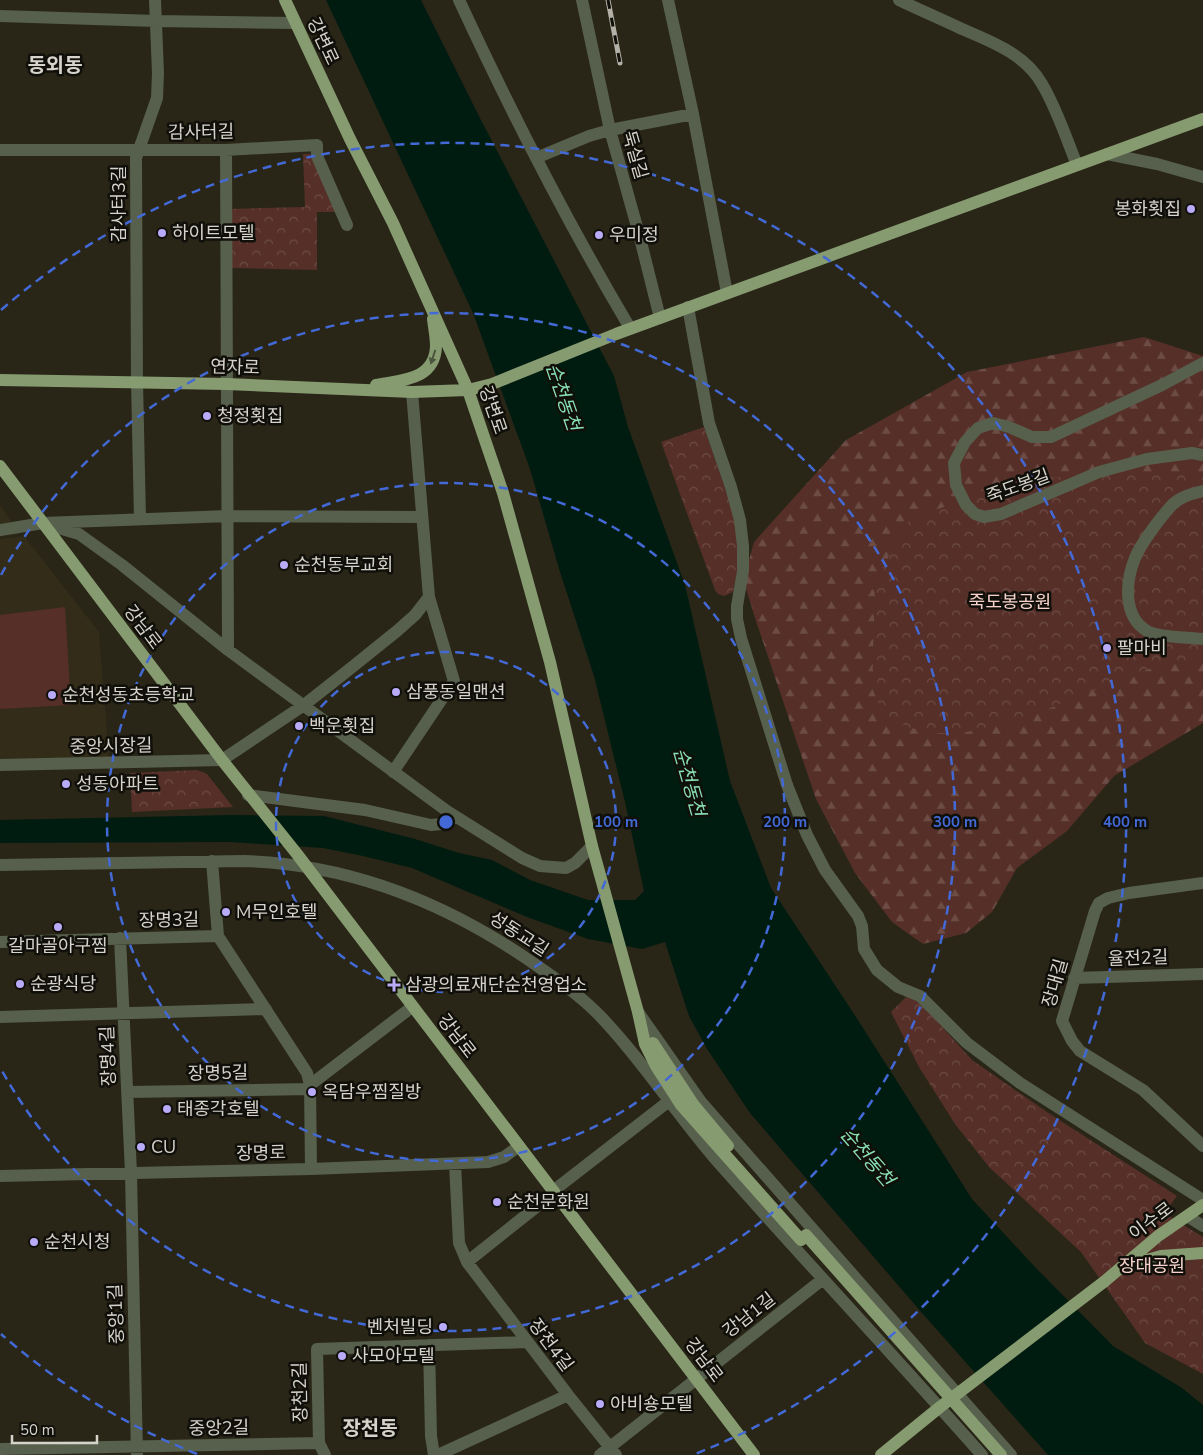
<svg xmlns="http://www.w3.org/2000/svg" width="1203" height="1455" viewBox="0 0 1203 1455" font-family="'Nunito Sans','Noto Sans KR',sans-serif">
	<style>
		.built { fill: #322c18 }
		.forest { fill: url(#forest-firs) }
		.park { fill: url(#park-crowns) }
		.pitch { fill: #562f28 }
		.water { fill: #001c10 }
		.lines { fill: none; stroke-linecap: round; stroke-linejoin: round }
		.minor { stroke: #57604d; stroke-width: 12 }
		.major { stroke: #879b71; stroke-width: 12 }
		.rail-casing { stroke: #b3b1a7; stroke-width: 5 }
		.rail { stroke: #100f09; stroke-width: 3; stroke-dasharray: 9; stroke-linecap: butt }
		.major-bridge { stroke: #879b71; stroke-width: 12 }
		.oneway { fill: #4c553d }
		.ring { fill: none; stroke: #4269d5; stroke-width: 2.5; stroke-dasharray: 9 6 }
		.poi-dot { fill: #b9abf7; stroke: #100f09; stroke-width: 2 }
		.labels { text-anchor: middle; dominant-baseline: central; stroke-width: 5; stroke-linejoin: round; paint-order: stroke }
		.street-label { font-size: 18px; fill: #d5d3ca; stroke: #100f09 }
		.poi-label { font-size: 18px; fill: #d5d3ca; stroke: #100f09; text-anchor: start }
		.park-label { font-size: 18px; fill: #f6d2cb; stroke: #100f09 }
		.water-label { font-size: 19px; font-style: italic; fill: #89dfb4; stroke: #100f09 }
		.quarter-label { font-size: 20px; font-weight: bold; fill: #d5d3ca; stroke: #100f09 }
		.centre { fill: #4269d5; stroke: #100f09; stroke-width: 2.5 }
		.ring-label { font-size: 15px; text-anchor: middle; font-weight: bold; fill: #4269d5; stroke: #100f09; stroke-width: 5; stroke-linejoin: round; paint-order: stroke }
	</style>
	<defs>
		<pattern id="forest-firs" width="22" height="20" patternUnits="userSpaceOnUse" patternTransform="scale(1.25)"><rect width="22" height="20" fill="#562f28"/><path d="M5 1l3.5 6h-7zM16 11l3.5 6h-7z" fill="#6d4c46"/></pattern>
		<pattern id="park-crowns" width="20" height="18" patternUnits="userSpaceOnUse" patternTransform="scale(1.25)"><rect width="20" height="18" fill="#562f28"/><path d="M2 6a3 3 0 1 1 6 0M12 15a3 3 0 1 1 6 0" fill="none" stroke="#6d4c46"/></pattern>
	</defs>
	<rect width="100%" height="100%" fill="#292618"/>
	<path class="built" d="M0,505l20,29 -20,3z
		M24,536l75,96 10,126 -109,4v-223z"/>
	<path class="forest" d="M1144,337l59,19v367l-89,53 -47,55 -50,37 -25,44 -26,21 -43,11 -31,-22 -37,-49 -39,-74 -59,-175 -11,-35 1,-22 7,-25 92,-102 121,-68z"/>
	<path class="park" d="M303,154h7l27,58h-20v58l-85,-2 -2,-59 75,-2z
		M704,427l31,90 4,45 -6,30 -9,4 -6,-2 -3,-4 -54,-148z
		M1080,473l123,2v181l-51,12 -132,52 -58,13h-28l-27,-6 -24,-13 -11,-26 3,-104 30,-61 77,-32z
		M197,770l10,4 26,33 -101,5 -2,-39z
		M909,994l26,25 37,41 75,52 130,84 -13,17 39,24v137l-58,-31 -64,-91 -91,-84 -35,-44 -36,-57 -28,-55z"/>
	<path class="pitch" d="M65,607l6,98 -71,4v-94z"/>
	<path class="water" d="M326,0h95l60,120 133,256 14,51 57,158 45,196 41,107 85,129 116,182 63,68 78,79 69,42 21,17v50h-155l-126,-142 -172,-200 -43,-64 -18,-33 -24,-74 -23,7 -54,-10 -61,-22 -115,-49 -49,-12 -40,-8 -92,-6 -231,1v-23l231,-5 93,1 91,23 44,14 33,7 38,20 58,20h47l9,-9 -19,-89 -31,-126 -34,-104 -30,-103 -57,-156z"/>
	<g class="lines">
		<path class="minor" d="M459,0c52,112 108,222 171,328
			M582,0l28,130 29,104 21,84
			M668,0l25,114 34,179
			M899,0c21,10 42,19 63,29 30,13 63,25 80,55 15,25 24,54 35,81
			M0,16l156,5 139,2
			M0,150h226l91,-5v11l30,69
			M226,150l2,500 219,161 75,47 18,8 26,2 9,-5 17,-17
			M1107,154l50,10 46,13
			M536,158l53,-22 21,-6 83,-16
			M688,307l21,116 22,64 9,33 3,26v25l-6,35v13l4,19 46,147 20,50 18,35 33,46 4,10 2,23 13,21 21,17 22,9 47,47 53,40 183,117
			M1203,363l-41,22 -111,52h-19l-23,-10 -16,-4 -15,5 -13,14 -11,21 2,22 10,20 9,9 9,3 17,-3 98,-42 48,-13 45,-6 11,2
			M1203,491c-11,3 -22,5 -31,14 -11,12 -31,38 -37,53 -9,22 -13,58 12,73 13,7 41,6 56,8
			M140,519l-3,-137 -1,-224 21,-60 1,-25 -3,-73
			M55,527l24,7 43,31 106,85
			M0,530l43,-7 185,-7 194,1
			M0,765l222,-5 82,-55 42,-33 51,-41 18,-16 14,-18 -17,-205
			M393,772l61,-91 -25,-84
			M248,795l117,15 66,15 10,-1 15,-7
			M212,861l6,75 89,137 3,12 1,84
			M0,865l244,-4c107,3 205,43 292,104 23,16 46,32 65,52 46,48 80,105 124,153 85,96 172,189 257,285
			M1203,883l-74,10 -21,5 -9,5 -4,8 -33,110 10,20 8,10 63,39 60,56
			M120,938l11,235 6,282
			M0,942l218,-6
			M1074,978l129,-4
			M638,1012l63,90 310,353
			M0,1017l266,-8
			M310,1085l102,-78
			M127,1092l183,-3
			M455,1164l4,79 8,19 101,133 48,60
			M0,1176l311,-7 177,-7 16,-5 15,-11
			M553,1191l116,-90
			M1187,1216l16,10
			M467,1262l68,-54
			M429,1345l2,91 3,19
			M0,1449l319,-6
			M325,1455l-6,-12 -2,-94 210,-7
			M438,1455l130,-60
			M600,1455l223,-176"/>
		<path class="major" d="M285,0l65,139 43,84 75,167 35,103 47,169 42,184 46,166 7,32 11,22 25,39 120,135
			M0,380l227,4 185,8 56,-2 24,-6 124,-50 587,-215
			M376,385c26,-5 59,-5 60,-39 0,-9 -2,-18 -3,-27
			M0,466l222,294 75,94 457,601
			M653,1043l40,61 35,42
			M1126,1266l35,-10 42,-3
			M881,1455l59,-48 165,-126 53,-45 45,-31"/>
		<defs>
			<path id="rail" d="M608,0l12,63"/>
		</defs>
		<use href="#rail" class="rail-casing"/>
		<use href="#rail" class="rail"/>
		<path class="major-bridge" d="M806,1235l195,220"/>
	</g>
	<defs><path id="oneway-solid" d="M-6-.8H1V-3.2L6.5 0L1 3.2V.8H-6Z" transform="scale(1.25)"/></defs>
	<use class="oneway" href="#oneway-solid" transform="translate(433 357) rotate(108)"/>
	<g class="ring">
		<circle cx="446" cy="822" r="170"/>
		<circle cx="446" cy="822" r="339"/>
		<path d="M1 575A509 509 0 1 1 1 1069"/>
		<path d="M197 1454A679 679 0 0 1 1 1334M1 310A679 679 0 1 1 695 1454"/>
	</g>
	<g class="poi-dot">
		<circle cx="1191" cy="209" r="5"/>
		<circle cx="162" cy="233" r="5"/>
		<circle cx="599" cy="235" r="5"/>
		<circle cx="207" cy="416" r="5"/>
		<circle cx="284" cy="565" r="5"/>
		<circle cx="1107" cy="648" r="5"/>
		<circle cx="396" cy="692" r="5"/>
		<circle cx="52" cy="695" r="5"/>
		<circle cx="299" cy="726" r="5"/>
		<circle cx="66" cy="784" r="5"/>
		<circle cx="226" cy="912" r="5"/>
		<circle cx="58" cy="927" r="5"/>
		<circle cx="20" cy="984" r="5"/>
		<path d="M391.5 977.5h5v5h5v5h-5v5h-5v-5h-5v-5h5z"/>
		<circle cx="312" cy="1092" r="5"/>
		<circle cx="167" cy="1109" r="5"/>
		<circle cx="141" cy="1147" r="5"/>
		<circle cx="497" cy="1202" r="5"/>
		<circle cx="34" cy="1242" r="5"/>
		<circle cx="443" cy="1327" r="5"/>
		<circle cx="342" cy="1356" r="5"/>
		<circle cx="600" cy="1404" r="5"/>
	</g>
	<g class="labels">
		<g class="street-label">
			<text transform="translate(323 41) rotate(65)">강변로</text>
			<text transform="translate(201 132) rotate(-1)">감사터길</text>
			<text transform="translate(635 155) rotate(74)">둑실길</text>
			<text transform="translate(119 204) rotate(-90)">감사터3길</text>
			<text transform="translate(235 367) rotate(2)">연자로</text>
			<text transform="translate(493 410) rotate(71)">강변로</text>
			<text transform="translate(1018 486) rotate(-20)">죽도봉길</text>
			<text transform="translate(143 627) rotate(53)">강남로</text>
			<text transform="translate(111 746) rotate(-1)">중앙시장길</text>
			<text transform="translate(169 920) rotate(-1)">장명3길</text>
			<text transform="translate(519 934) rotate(33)">성동교길</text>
			<text transform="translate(1138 958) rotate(-2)">율전2길</text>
			<text transform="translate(1055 983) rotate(-74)">장대길</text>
			<text transform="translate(457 1036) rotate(52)">강남로</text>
			<text transform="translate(108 1056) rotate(-92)">장명4길</text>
			<text transform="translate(218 1073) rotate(-1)">장명5길</text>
			<text transform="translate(261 1153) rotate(-1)">장명로</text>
			<text transform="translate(1151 1221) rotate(-37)">이수로</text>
			<text transform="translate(116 1314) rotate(-92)">중앙1길</text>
			<text transform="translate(749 1315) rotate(-38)">강남1길</text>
			<text transform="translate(551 1345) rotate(53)">장천4길</text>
			<text transform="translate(704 1360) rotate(53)">강남로</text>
			<text transform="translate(300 1392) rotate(-91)">장천2길</text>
			<text transform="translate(219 1428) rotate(-1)">중앙2길</text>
		</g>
		<g class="poi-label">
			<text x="1181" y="209" text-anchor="end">봉화횟집</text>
			<text x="172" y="233">하이트모텔</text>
			<text x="609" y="235">우미정</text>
			<text x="217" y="416">청정횟집</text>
			<text x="294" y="565">순천동부교회</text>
			<text x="1117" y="648">팔마비</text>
			<text x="406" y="692">삼풍동일맨션</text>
			<text x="62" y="695">순천성동초등학교</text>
			<text x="309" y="726">백운횟집</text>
			<text x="76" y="784">성동아파트</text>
			<text x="236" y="912">M무인호텔</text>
			<text x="58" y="946" text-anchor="middle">갈마골아구찜</text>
			<text x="30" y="984">순광식당</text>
			<text x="405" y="985">삼광의료재단순천영업소</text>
			<text x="322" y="1092">옥담우찜질방</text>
			<text x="177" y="1109">태종각호텔</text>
			<text x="151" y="1147">CU</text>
			<text x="507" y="1202">순천문화원</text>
			<text x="44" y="1242">순천시청</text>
			<text x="433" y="1327" text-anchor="end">벤처빌딩</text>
			<text x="352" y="1356">사모아모텔</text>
			<text x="610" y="1404">아비숑모텔</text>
		</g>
		<g class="park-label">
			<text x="1010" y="602">죽도봉공원</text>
			<text x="1152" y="1266">장대공원</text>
		</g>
		<g class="water-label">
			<text transform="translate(563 397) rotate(71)">순천동천</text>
			<text transform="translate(689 782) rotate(74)">순천동천</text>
			<text transform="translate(867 1157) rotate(49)">순천동천</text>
		</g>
		<g class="quarter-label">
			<text x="55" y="65">동외동</text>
			<text x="370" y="1428">장천동</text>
		</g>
	</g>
	<circle cx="446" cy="822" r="8" class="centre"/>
	<g class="ring-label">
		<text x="616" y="827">100 m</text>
		<text x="785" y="827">200 m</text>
		<text x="955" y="827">300 m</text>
		<text x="1125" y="827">400 m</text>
	</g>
	<path d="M12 1435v8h85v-8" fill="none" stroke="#d5d3ca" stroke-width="2.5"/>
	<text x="20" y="1435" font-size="15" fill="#d5d3ca" stroke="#100f09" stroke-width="4" paint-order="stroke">50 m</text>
</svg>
